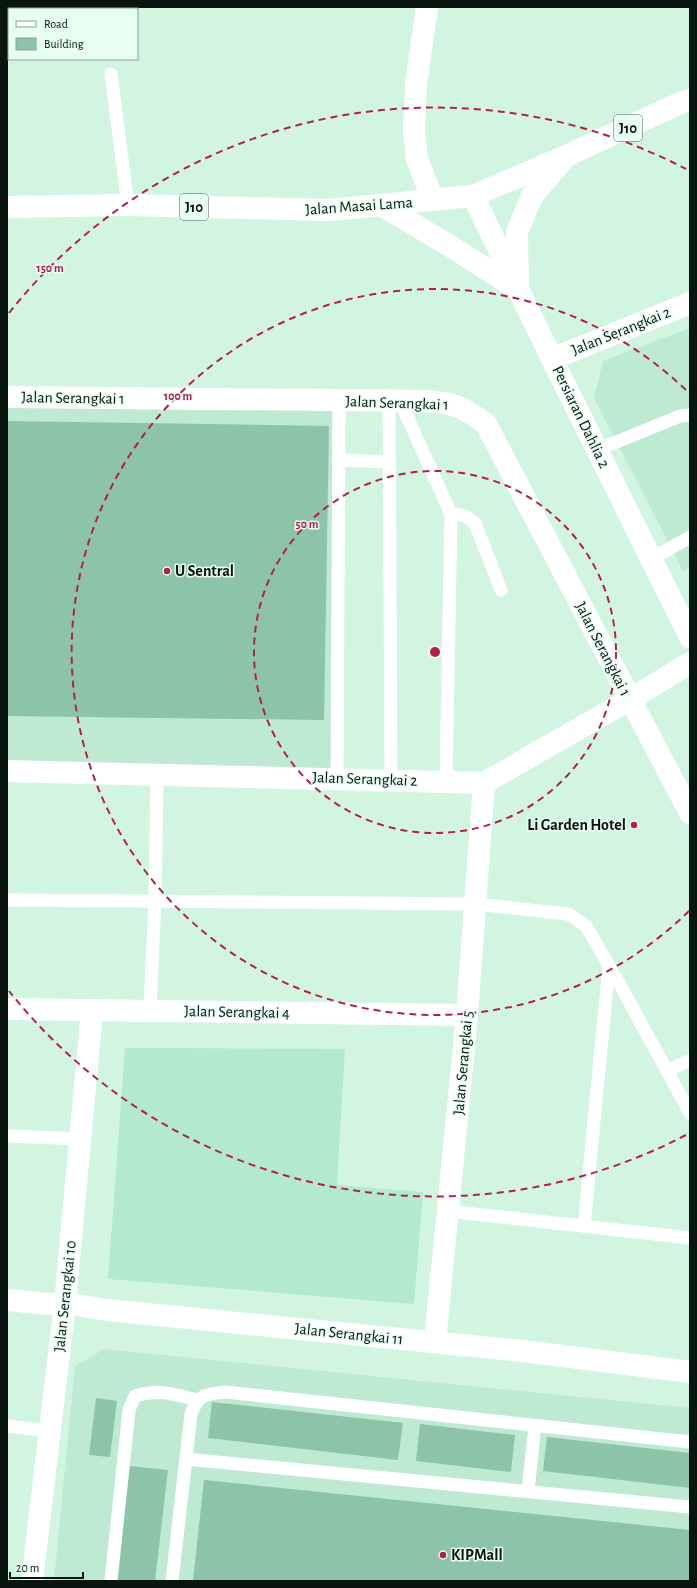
<svg xmlns="http://www.w3.org/2000/svg" width="697" height="1588" viewBox="0 0 697 1588" font-family="'Alegreya Sans',sans-serif">
	<style>
		.built { fill: #bee9d2 }
		.grass { fill: #b3e9cd }
		.building { fill: #8dc3a8 }
		.lines { fill: none; stroke-linecap: round; stroke-linejoin: round }
		.lane { stroke: #fff; stroke-width: 13 }
		.street { stroke: #fff; stroke-width: 22 }
		.secondary { stroke: #fff; stroke-width: 22 }
		.primary { stroke: #fff; stroke-width: 22 }
		.ring { fill: none; stroke: #b32148; stroke-width: 2; stroke-dasharray: 7 5 }
		.poi-dot { fill: #b32148; stroke: #e9fef3; stroke-width: 1.5 }
		.labels { text-anchor: middle; dominant-baseline: central; stroke-width: 3; stroke-linejoin: round; paint-order: stroke }
		.shield { fill: #e9fef3; stroke: #4c5c54; stroke-width: 1 }
		.shield-label { font-size: 15px; font-weight: bold; fill: #091610 }
		.street-label { font-size: 16px; fill: #091610; stroke: #e9fef3 }
		.poi-label { font-size: 16px; font-weight: bold; fill: #091610; stroke: #e9fef3; text-anchor: start }
		.centre { fill: #b32148; stroke: #e9fef3; stroke-width: 2 }
		.ring-label { font-size: 12px; text-anchor: middle; font-weight: bold; fill: #b32148; stroke: #e9fef3; stroke-width: 3; stroke-linejoin: round; paint-order: stroke }
	</style>
	<rect width="100%" height="100%" fill="#d2f5e2"/>
	<path class="built" d="M690,328v239l-7,4 -89,-173 9,-37z
		M7,405l325,4v360l-325,-6z
		M104,1349l586,59v173h-636l21,-215z"/>
	<path class="grass" d="M125,1048l220,1 -8,136 86,7 -9,112 -306,-25z"/>
	<path class="building" d="M7,421l322,5 -5,294 -317,-4z
		M96,1398l21,3 -7,56 -21,-2z
		M212,1402l191,21 -5,37 -190,-22z
		M420,1424l95,11 -4,37 -95,-11z
		M547,1437l143,16v35l-147,-17z
		M130,1466l38,4 -13,111h-39z
		M204,1480l486,50v51h-497z"/>
	<g class="lines">
		<path class="lane" d="M111,74l17,131
			M389,401l2,379
			M400,401l51,113 -5,268
			M597,450l83,-34 10,-1
			M339,460l50,2
			M451,514c10,0 16,2 24,9l26,67
			M651,559l39,-22
			M337,778l2,-377
			M7,900l469,4 92,10 18,12 33,57 71,130
			M150,1011l5,-110 2,-127
			M667,1071l23,-11
			M7,1136l74,3
			M448,1211l242,27
			M584,1226l25,-261
			M7,1426l42,5
			M186,1459l504,48
			M528,1491l7,-65
			M111,1581l18,-171 6,-14c24,-7 38,-2 62,4
			M172,1581l19,-167c8,-20 14,-20 34,-22l465,50"/>
		<path class="street" d="M427,7l-11,77 -2,46 3,29 16,41
			M552,359l138,-56
			M7,397l419,4c29,2 37,6 60,23l204,389
			M7,771l477,12 145,-83 61,-37
			M7,1009l460,6
			M7,1300l39,4 19,-1 42,7 416,41 167,21
			M435,1342l32,-327 17,-232
			M32,1581l33,-278 27,-292"/>
		<path class="secondary" d="M473,196l79,163 138,278"/>
		<path class="primary" d="M381,205l69,41 68,43
			M7,207l121,-2 201,5 144,-14 93,-40 114,-53 10,-3
			M518,289l-1,-57 15,-36 31,-36"/>
	</g>
	<g class="ring">
		<circle cx="435" cy="652" r="181"/>
		<path d="M689 911A363 363 0 1 1 689 393"/>
		<path d="M686 1135A544 544 0 0 1 9 991M9 313A544 544 0 0 1 686 169"/>
	</g>
	<g class="poi-dot">
		<circle cx="167" cy="571" r="4"/>
		<circle cx="634" cy="825" r="4"/>
		<circle cx="443" cy="1555" r="4"/>
	</g>
	<g class="labels">
		<g class="shield">
			<rect x="614" y="115" width="28" height="26" rx="3"/>
			<rect x="180" y="194" width="28" height="26" rx="3"/>
		</g>
		<g class="shield-label">
			<text x="628" y="128">J10</text>
			<text x="194" y="207">J10</text>
		</g>
		<g class="street-label">
			<text transform="translate(359 206) rotate(-4)">Jalan Masai Lama</text>
			<text transform="translate(621 331) rotate(-22)">Jalan Serangkai 2</text>
			<text transform="translate(73 398) rotate(1)">Jalan Serangkai 1</text>
			<text transform="translate(397 403) rotate(2)">Jalan Serangkai 1</text>
			<text transform="translate(581 417) rotate(64)">Persiaran Dahlia 2</text>
			<text transform="translate(603 649) rotate(63)">Jalan Serangkai 1</text>
			<text transform="translate(365 779) rotate(2)">Jalan Serangkai 2</text>
			<text transform="translate(237 1012) rotate(1)">Jalan Serangkai 4</text>
			<text transform="translate(463 1063) rotate(-85)">Jalan Serangkai 5</text>
			<text transform="translate(65 1296) rotate(-84)">Jalan Serangkai 10</text>
			<text transform="translate(349 1334) rotate(6)">Jalan Serangkai 11</text>
		</g>
		<g class="poi-label">
			<text x="175" y="571">U Sentral</text>
			<text x="626" y="825" text-anchor="end">Li Garden Hotel</text>
			<text x="451" y="1555">KIPMall</text>
		</g>
	</g>
	<circle cx="435" cy="652" r="6" class="centre"/>
	<g class="ring-label">
		<text x="50" y="272">150 m</text>
		<text x="178" y="400">100 m</text>
		<text x="307" y="528">50 m</text>
	</g>
	<rect width="697" height="1588" fill="none" stroke="#091610" stroke-width="16"/>
	<rect x="8" y="8" width="130" height="52" fill="#e9fef3" stroke="#8fa198"/>
	<rect x="16" y="21" width="20" height="6" fill="#ffffff" stroke="#8fa198"/>
	<text x="44" y="28" font-size="12" fill="#091610">Road</text>
	<rect x="16" y="38" width="20" height="12" fill="#8dc3a8" stroke="#8fa198"/>
	<text x="44" y="48" font-size="12" fill="#091610">Building</text>
	<path d="M10 1572v6h73v-6" fill="none" stroke="#091610" stroke-width="2"/>
	<text x="16" y="1572" font-size="12" fill="#091610" stroke="#e9fef3" stroke-width="3" paint-order="stroke">20 m</text>
</svg>
